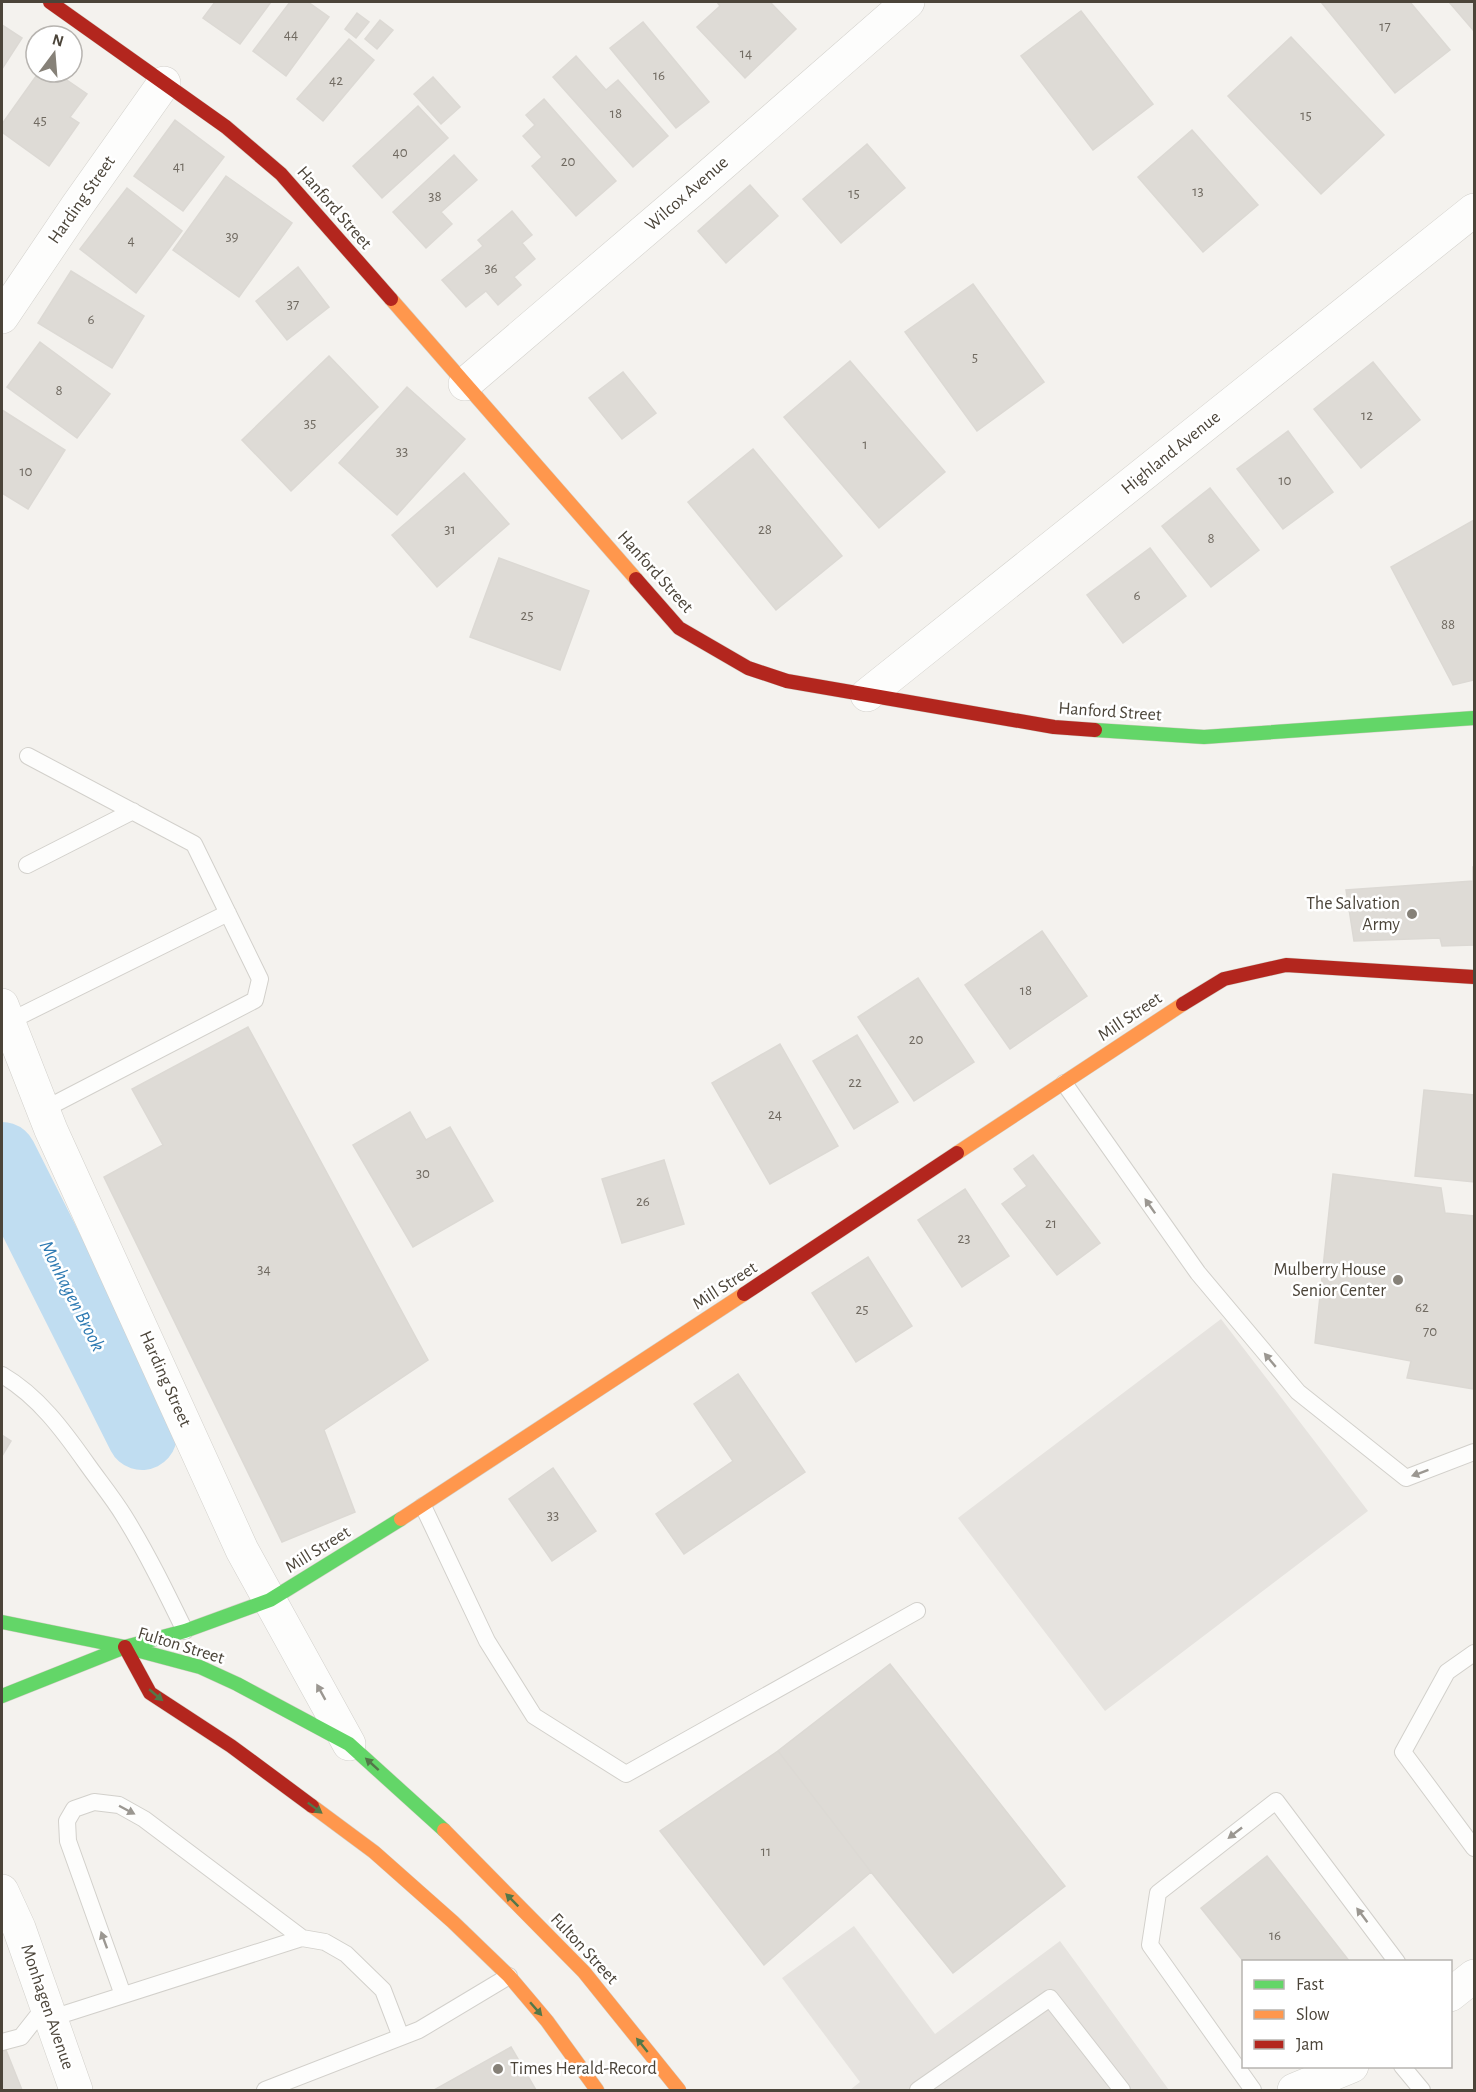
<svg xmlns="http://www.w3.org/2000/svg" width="1476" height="2092" viewBox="0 0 1476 2092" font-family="'Alegreya Sans',sans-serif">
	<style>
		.parking { fill: #e6e3df }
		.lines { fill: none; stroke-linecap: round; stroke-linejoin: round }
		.river { stroke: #c0ddf1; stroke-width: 70 }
		.building { fill: #dedbd6; stroke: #dcd9d4; stroke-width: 1.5 }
		.lane-casing { stroke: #d2d0cb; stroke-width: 18 }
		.street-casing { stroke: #d2d0cb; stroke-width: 34 }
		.fast-casing { stroke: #d3cfc5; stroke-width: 15 }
		.slow-casing { stroke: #d3cfc5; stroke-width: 15 }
		.jam-casing { stroke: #d3cfc5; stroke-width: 15 }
		.lane { stroke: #fdfdfc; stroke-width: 16 }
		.street { stroke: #fdfdfc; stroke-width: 33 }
		.fast { stroke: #63d668; stroke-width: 14 }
		.slow { stroke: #ff974d; stroke-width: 14 }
		.jam { stroke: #b3261e; stroke-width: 14 }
		.oneway { fill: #9b9791 }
		.oneway2 { fill: #537749 }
		.poi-dot { fill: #868178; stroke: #fff; stroke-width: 2 }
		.labels { text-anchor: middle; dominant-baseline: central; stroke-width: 5; stroke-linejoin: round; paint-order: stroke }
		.number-label { font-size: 15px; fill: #706a61 }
		.street-label { font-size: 18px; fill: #4b4439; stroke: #fff }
		.poi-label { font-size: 18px; fill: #4b4439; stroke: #fff; text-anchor: end }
		.water-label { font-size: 20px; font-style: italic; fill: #2e7ab2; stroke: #fff }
	</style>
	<rect width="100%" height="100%" fill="#f4f2ee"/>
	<path class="parking" d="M1221,1319l147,192 -263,200 -147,-193z
		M854,1926l81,108 125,-93 109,149h-319l10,-8 -78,-104z"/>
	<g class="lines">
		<path class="river" d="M2,1157l140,278"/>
	</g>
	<path class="building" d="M215,2h56l-31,42 -37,-26z
		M290,2h18l21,15 -43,59 -33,-25z
		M717,2h53l26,27 -51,49 -48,-51 23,-21z
		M1321,2h89l40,48 -55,43z
		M1449,2h25v27l-1,1z
		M1081,11l72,93 -60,46 -72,-94z
		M357,13l12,9 -13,16 -11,-9z
		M380,20l13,10 -16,19 -12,-10z
		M643,22l66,80 -33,26 -66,-80z
		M2,25l20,13 -20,31z
		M1291,37l93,98 -63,59 -93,-98z
		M349,39l25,21 -51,61 -26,-22z
		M576,56l30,34 12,-10 50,56 -35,31 -80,-90z
		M39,72h16l32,22 -17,23 9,6 -30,43 -47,-34v-8z
		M433,77l27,30 -19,17 -27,-30z
		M544,99l72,82 -40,35 -44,-50 10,-9 -19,-21 12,-11 -9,-10z
		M418,106l30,32 -66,60 -29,-32z
		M175,120l49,37 -41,54 -49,-35z
		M1192,130l66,75 -55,47 -65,-75z
		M867,144l38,44 -64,55 -38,-44z
		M454,155l23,25 -36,32 11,12 -26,24 -33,-36z
		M226,176l66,47 -53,74 -66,-47z
		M750,185l28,31 -52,47 -28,-32z
		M127,188l55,43 -46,62 -56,-44z
		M512,211l20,24 -10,8 13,16 -21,18 7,8 -23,20 -12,-14 -20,16 -24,-27 41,-34 -5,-6z
		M298,267l31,40 -42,33 -31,-39z
		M71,271l73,45 -32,52 -74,-45z
		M973,284l71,98 -67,49 -72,-99z
		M40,342l70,52 -33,44 -70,-51z
		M329,356l49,51 -87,84 -49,-51z
		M850,361l95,111 -66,56 -95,-111z
		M1373,362l47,58 -59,48 -47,-59z
		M623,372l33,41 -34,26 -33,-41z
		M407,387l58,52 -68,76 -58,-52z
		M2,410l63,40 -37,59 -26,-16z
		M1288,431l45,61 -50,37 -46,-60z
		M753,449l89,107 -66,54 -88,-108z
		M464,473l45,51 -72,63 -45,-52z
		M1210,488l49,62 -48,37 -49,-61z
		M1474,520v160l-21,5 -62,-118z
		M1150,548l36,48 -63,47 -36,-48z
		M499,558l90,33 -29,79 -90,-33z
		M1473,867h1v78l-32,1 -2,-8 -86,3 -8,-51 127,-9z
		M1042,931l45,65 -77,53 -45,-64z
		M918,978l56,84 -60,39 -56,-84z
		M248,1027l180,333 -104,70 31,82 -73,30 -178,-365 59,-32 -31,-56z
		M857,1035l41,67 -44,27 -41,-68z
		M780,1044l58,102 -68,38 -58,-101z
		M1424,1090l50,5v87l-59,-6z
		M410,1112l16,28 24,-13 43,74 -80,46 -60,-102z
		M1033,1155l67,88 -43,32 -55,-71 25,-18 -13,-17z
		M664,1160l20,64 -62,19 -20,-64z
		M1333,1174l108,14 4,25 29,3v173l-67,-11 4,-17 -96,-18z
		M965,1189l44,67 -47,31 -44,-67z
		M868,1257l44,69 -56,36 -44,-69z
		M738,1374l67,98 -121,82 -28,-40 77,-53 -39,-57z
		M2,1435l9,6 -9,15z
		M553,1468l43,63 -44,30 -43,-62z
		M890,1664l175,222 -112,87 -82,-101 -93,-121z
		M778,1751l93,121 -107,93 -104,-134z
		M1267,1856l83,106h-106l-43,-54z
		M511,2047l25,43h-102z
		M6,2050l16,40h-20v-38z"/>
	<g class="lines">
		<defs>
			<path id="lane" d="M28,756l166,88 66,135 -5,21 -212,110
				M27,865l106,-54
				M8,1022l220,-109
				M1064,1083l134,190 100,119 108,86 68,-26
				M2,1375c36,21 61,55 85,89 12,17 26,34 37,52 23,37 42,76 61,115
				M423,1506l64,135 47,75 92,58 291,-163
				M1474,1653l-27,19 -44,80 71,96
				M123,1995l-55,-154 -1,-20 7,-12 20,-7 25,3 25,14 158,119
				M52,2018l250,-80 23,4 21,12 37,36 18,47
				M2,2042l19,-5 26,-33
				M1402,2066l20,24
				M265,2090l154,-60 90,-54
				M918,2090l132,-92 72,92
				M1253,2090l-103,-145 8,-52 118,-92 121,161"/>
			<path id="street" d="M2,317l75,-111 87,-123
				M465,384l232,-198 211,-184
				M867,695l607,-485
				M2,1005l49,125 191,420 107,194
				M2,1891l17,37 57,162
				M1450,1995l24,-19
				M1294,2090l58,-24"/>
			<path id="fast" d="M1095,730l109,7 270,-19
				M2,1622l123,25 75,20 37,17 112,60 95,86
				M2,1696l123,-49 60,-16 85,-31 131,-81"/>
			<path id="slow" d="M391,299l245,280
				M957,1153l226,-149
				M401,1519l343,-225
				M312,1806l62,46 79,70 56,54 38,45 50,69
				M444,1830l140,142 95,118"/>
			<path id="jam" d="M50,2l176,125 55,47 110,125
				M636,579l43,49 69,40 39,13 267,46 41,3
				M1183,1004l41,-25 62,-14 188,12
				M744,1294l213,-141
				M125,1647l25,46 81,53 81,60"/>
		</defs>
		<use href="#lane" class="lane-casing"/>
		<use href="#street" class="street-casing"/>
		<use href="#fast" class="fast-casing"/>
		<use href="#slow" class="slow-casing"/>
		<use href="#jam" class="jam-casing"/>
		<use href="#lane" class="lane"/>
		<use href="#street" class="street"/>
		<use href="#fast" class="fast"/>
		<use href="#slow" class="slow"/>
		<use href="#jam" class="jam"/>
	</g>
	<defs><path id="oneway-solid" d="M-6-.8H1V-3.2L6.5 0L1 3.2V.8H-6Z" transform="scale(1.5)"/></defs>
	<g class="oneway">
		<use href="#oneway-solid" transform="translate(1150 1206) rotate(-125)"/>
		<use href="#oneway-solid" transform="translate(1270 1360) rotate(-130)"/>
		<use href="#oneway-solid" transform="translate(1420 1473) rotate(160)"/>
		<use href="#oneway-solid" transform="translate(321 1692) rotate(-119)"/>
		<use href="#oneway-solid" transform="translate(127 1810) rotate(28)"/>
		<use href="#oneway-solid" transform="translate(1235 1833) rotate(142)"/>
		<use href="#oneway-solid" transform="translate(1362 1915) rotate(-127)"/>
		<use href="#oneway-solid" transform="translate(104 1940) rotate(-110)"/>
	</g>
	<g class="oneway2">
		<use href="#oneway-solid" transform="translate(156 1695) rotate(40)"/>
		<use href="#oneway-solid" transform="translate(372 1764) rotate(-138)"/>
		<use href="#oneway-solid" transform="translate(315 1808) rotate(37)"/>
		<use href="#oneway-solid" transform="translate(512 1900) rotate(-135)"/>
		<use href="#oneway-solid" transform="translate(536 2009) rotate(49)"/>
		<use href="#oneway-solid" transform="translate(642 2045) rotate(-129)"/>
	</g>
	<g class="poi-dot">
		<circle cx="1412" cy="914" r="6"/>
		<circle cx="1398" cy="1280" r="6"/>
		<circle cx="498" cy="2069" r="6"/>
	</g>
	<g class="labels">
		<g class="number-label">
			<text x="1385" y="26">17</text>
			<text x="291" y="34">44</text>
			<text x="746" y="53">14</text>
			<text x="659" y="75">16</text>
			<text x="336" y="80">42</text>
			<text x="616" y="113">18</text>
			<text x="1306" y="115">15</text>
			<text x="40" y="120">45</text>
			<text x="400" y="152">40</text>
			<text x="568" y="161">20</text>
			<text x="179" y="166">41</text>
			<text x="1198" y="191">13</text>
			<text x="854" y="193">15</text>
			<text x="435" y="196">38</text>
			<text x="232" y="236">39</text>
			<text x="131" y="240">4</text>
			<text x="491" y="268">36</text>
			<text x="293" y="304">37</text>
			<text x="91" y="319">6</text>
			<text x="975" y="357">5</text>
			<text x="59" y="390">8</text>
			<text x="1367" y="415">12</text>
			<text x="310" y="423">35</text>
			<text x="865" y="444">1</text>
			<text x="402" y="451">33</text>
			<text x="26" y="471">10</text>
			<text x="1285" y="480">10</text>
			<text x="450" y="529">31</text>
			<text x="765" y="529">28</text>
			<text x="1211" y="538">8</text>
			<text x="1137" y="595">6</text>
			<text x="527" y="615">25</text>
			<text x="1448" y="624">88</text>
			<text x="1026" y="990">18</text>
			<text x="916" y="1039">20</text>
			<text x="855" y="1082">22</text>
			<text x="775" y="1114">24</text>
			<text x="423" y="1173">30</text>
			<text x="643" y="1201">26</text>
			<text x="1051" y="1223">21</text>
			<text x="964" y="1238">23</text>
			<text x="264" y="1269">34</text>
			<text x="1422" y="1307">62</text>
			<text x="862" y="1309">25</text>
			<text x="1430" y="1331">70</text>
			<text x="553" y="1515">33</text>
			<text x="766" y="1851">11</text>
			<text x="1275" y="1935">16</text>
		</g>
		<g class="street-label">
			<text transform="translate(687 194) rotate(-41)">Wilcox Avenue</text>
			<text transform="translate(82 200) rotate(-55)">Harding Street</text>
			<text transform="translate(334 208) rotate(49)">Hanford Street</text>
			<text transform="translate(1171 453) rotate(-39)">Highland Avenue</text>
			<text transform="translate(655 572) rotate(48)">Hanford Street</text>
			<text transform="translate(1110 712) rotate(4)">Hanford Street</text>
			<text transform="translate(1130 1017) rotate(-34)">Mill Street</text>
			<text transform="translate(725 1286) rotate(-33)">Mill Street</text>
			<text transform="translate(165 1379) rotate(66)">Harding Street</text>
			<text transform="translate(318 1550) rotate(-32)">Mill Street</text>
			<text transform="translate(181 1646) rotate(17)">Fulton Street</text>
			<text transform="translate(584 1949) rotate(47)">Fulton Street</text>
			<text transform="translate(47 2007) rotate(71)">Monhagen Avenue</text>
		</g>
		<g class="poi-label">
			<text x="1400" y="904">The Salvation<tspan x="1400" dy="21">Army</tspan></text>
			<text x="1386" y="1270">Mulberry House<tspan x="1386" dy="21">Senior Center</tspan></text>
			<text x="510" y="2069" text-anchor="start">Times Herald-Record</text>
		</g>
		<g class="water-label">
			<text transform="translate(72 1296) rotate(63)">Monhagen Brook</text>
		</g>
	</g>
	<rect width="1476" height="2092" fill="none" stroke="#4b4439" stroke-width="6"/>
	<rect x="1242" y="1960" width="210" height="108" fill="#ffffff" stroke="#b7b4b0" stroke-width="1.5"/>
	<rect x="1254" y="1980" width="30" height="9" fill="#63d668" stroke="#b7b4b0" stroke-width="1.5"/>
	<text x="1296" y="1990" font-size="18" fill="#4b4439">Fast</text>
	<rect x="1254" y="2010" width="30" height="9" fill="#ff974d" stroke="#b7b4b0" stroke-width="1.5"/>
	<text x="1296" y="2020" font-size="18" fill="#4b4439">Slow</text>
	<rect x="1254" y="2040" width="30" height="9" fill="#b3261e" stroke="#b7b4b0" stroke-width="1.5"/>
	<text x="1296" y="2050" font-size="18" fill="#4b4439">Jam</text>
	<g transform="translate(54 54) rotate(16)"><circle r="28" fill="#ffffff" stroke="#b7b4b0" stroke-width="1.5"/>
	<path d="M0-4.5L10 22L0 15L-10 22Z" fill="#868178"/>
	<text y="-9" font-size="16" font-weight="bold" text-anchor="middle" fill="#4b4439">N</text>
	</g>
</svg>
